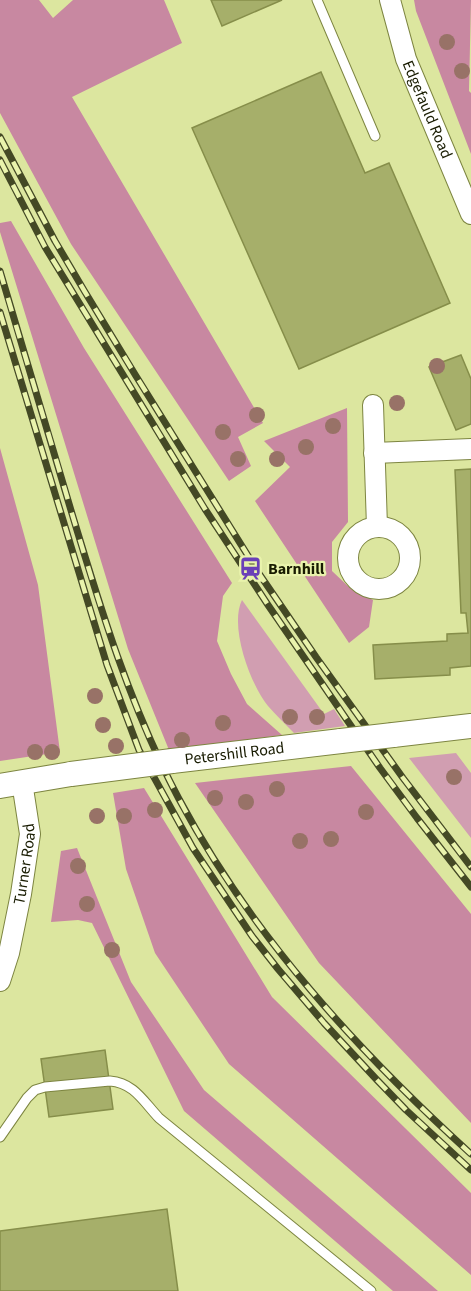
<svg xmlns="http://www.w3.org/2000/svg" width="471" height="1291" viewBox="0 0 471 1291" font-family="'Source Sans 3',sans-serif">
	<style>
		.green { fill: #d19eb1 }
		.forest { fill: #c888a1 }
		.building { fill: #a6af6a; stroke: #868e4a; stroke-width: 1.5 }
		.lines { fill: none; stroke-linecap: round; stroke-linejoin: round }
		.service-casing { stroke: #7d8541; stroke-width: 11 }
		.minor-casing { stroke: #7d8541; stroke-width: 22 }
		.tertiary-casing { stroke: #7d8541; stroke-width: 26 }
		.service { stroke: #fff; stroke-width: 9 }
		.minor { stroke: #fff; stroke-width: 20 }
		.tertiary { stroke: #fff; stroke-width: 24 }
		.rail-casing { stroke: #444925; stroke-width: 7 }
		.rail { stroke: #e9f3ac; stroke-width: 4.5; stroke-dasharray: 14; stroke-linecap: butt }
		.tertiary-bridge-casing { stroke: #7d8541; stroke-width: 26; stroke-linecap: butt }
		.tertiary-bridge { stroke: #fff; stroke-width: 24 }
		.tree { fill: #987267 }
		.labels { text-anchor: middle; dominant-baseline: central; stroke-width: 4.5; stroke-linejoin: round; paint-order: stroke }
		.street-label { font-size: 16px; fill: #181b01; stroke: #e9f3ac }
		.poi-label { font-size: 16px; font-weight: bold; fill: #181b01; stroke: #e9f3ac; text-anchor: start }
	</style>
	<rect width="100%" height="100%" fill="#dce69f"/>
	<path class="green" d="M242,600l82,114 10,-5 11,17 -51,7c-9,-9 -18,-18 -26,-27 -18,-22 -39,-80 -26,-106z
		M456,753l15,20v65l-62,-80z"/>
	<path class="forest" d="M0,0h39l14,18 20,-18h91l18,43 -110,54 191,326 -25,14 13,29 -22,15 -158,-237 -71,-131z
		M414,0h57l-2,91 2,2v61l-55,-143z
		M11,221l73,127 148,235 -9,13 -6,45 14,33 16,30 35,31 -113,15 -41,-101 -128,-417v-9z
		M347,408l1,114 -16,20v29l19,18 22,11 -4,27 -20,16 -94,-142 35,-34 -26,-26z
		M0,448l38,137 22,167 -60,9z
		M351,766l120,148v209l-152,-160 -124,-180z
		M144,788l128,209 199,196v82l-242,-211 -74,-111 -29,-84 -13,-76z
		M77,848l54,134 73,108 234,201h-45l-209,-180 -92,-188 -14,-3 -27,2 10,-71z"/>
	<path class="building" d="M211,0h71l-60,26z
		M321,72l44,101 24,-10 61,140 -151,66 -107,-241z
		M461,355l10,24v45l-15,6 -27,-63z
		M471,469v197l-21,2v7l-75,4 -2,-34 74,-4v-7l21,-1 -2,-20h-5l-6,-143z
		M105,1050l8,59 -64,8 -8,-58z
		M167,1209l11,82h-178v-60z"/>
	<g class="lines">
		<defs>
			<path id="service" d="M317,0l58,136
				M0,1137l27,-39 8,-8 10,-3 65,-6c24,2 33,20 49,37l212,173"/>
			<g id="minor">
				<path id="s1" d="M390,0l16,59 65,155"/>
				<path d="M373,405l4,122"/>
				<path d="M374,453l97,-4"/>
				<circle cx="379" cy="558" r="31"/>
				<path id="s2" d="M0,981l9,-28 12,-59 9,-60 -8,-52"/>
			</g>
			<g id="tertiary">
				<path d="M393,735l78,-9"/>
				<path id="s3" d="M172,761l169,-20"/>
				<path d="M0,786l71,-12"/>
			</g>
		</defs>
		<use href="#service" class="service-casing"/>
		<use href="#minor" class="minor-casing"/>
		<use href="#tertiary" class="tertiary-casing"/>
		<use href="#service" class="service"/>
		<use href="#minor" class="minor"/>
		<use href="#tertiary" class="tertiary"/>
		<defs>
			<path id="rail" d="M0,137l55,104 30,51 51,84 124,199 56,82 87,121 68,89
				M0,160l45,87 160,262 63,96 112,163 37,50 54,69
				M0,271c23,79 47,157 70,236 30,100 60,200 109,292 73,137 179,252 292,355
				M0,312l107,353 32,85 54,98 59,88 26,33 46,54 53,57 29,30 65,60"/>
		</defs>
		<use href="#rail" class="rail-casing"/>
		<use href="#rail" class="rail"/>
		<defs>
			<path id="tertiary-bridge" d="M341,741l52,-6
				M71,774l101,-13"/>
		</defs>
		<use href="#tertiary-bridge" class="tertiary-bridge-casing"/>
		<use href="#tertiary-bridge" class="tertiary-bridge"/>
	</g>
	<g class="tree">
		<circle cx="447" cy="42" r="8"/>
		<circle cx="462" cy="71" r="8"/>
		<circle cx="437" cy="366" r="8"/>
		<circle cx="397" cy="403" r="8"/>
		<circle cx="257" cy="415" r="8"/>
		<circle cx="333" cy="426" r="8"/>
		<circle cx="223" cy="432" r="8"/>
		<circle cx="306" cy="447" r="8"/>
		<circle cx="238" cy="459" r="8"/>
		<circle cx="277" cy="459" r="8"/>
		<circle cx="95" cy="696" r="8"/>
		<circle cx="290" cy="717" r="8"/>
		<circle cx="317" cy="717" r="8"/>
		<circle cx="223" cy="723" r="8"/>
		<circle cx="103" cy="725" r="8"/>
		<circle cx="182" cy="740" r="8"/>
		<circle cx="116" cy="746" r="8"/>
		<circle cx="35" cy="752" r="8"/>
		<circle cx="52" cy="752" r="8"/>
		<circle cx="454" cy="777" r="8"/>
		<circle cx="277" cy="789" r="8"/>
		<circle cx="215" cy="798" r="8"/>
		<circle cx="246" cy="802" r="8"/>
		<circle cx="155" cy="810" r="8"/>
		<circle cx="366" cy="812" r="8"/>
		<circle cx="97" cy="816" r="8"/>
		<circle cx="124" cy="816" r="8"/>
		<circle cx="331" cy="839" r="8"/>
		<circle cx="300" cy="841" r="8"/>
		<circle cx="78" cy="866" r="8"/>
		<circle cx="87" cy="904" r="8"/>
		<circle cx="112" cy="950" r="8"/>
	</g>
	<defs>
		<symbol id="station-bare" viewBox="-9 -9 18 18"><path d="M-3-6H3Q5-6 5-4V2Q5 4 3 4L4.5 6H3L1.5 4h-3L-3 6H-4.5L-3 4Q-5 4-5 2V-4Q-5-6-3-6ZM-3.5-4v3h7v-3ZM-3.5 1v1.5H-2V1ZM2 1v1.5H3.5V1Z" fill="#6a40b8" stroke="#e9f3ac" stroke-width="2.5" paint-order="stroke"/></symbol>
	</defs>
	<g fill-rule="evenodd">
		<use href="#station-bare" x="234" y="552" width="33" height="33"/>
	</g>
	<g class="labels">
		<g class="street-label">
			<text stroke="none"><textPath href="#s1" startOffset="116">Edgefauld Road</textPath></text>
			<text stroke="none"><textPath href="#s3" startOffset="63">Petershill Road</textPath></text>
			<text stroke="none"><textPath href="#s2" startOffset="120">Turner Road</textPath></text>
		</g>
		<g class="poi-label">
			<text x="268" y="569">Barnhill</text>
		</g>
	</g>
</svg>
